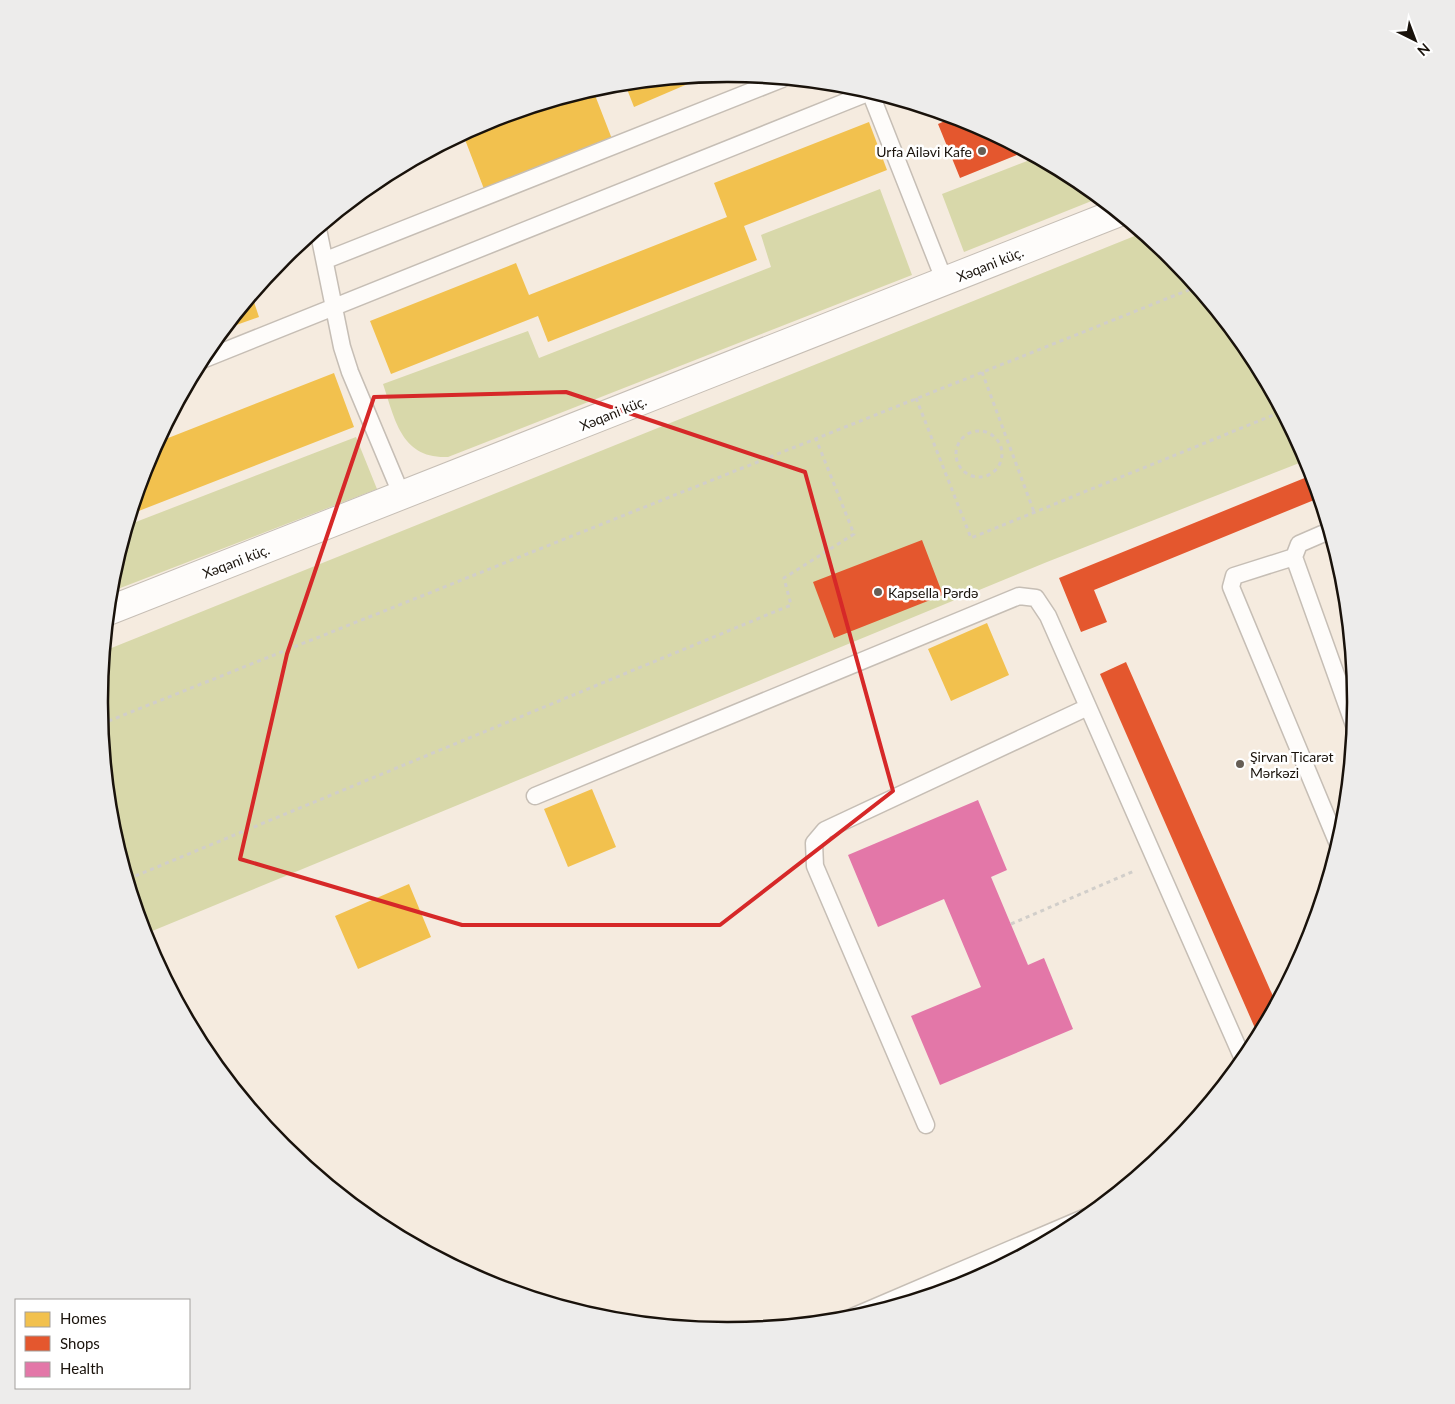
<svg xmlns="http://www.w3.org/2000/svg" width="1455" height="1404" viewBox="0 0 1455 1404" font-family="Lato,sans-serif">
	<style>
		.green { fill: #d8d8aa }
		.homes { fill: #f2c14e }
		.shops { fill: #e4572e }
		.health { fill: #e377a8 }
		.lines { fill: none; stroke-linecap: round; stroke-linejoin: round }
		.service-casing { stroke: #c6beb5; stroke-width: 19 }
		.tertiary-casing { stroke: #c6beb5; stroke-width: 30 }
		.path { stroke: #d1ceca; stroke-width: 3; stroke-dasharray: 4 4; stroke-linecap: butt }
		.service { stroke: #fefcfa; stroke-width: 16 }
		.tertiary { stroke: #fefcfa; stroke-width: 28 }
		.marked { fill: none; stroke: #d62828; stroke-width: 4; stroke-linejoin: round }
		.poi-dot { fill: #665e55; stroke: #fff; stroke-width: 2 }
		.labels { text-anchor: middle; dominant-baseline: central; stroke-width: 5; stroke-linejoin: round; paint-order: stroke }
		.poi-label { font-size: 14px; fill: #19120b; stroke: #fff; text-anchor: start }
		.street-label { font-size: 14px; fill: #19120b; stroke: #fff }
		.rim { fill: none; stroke: #19120b; stroke-width: 2.5 }
	</style>
	<rect width="100%" height="100%" fill="#f5ebdf"/>
	<path class="green" d="M1035,158l42,22 22,18 -135,54 -22,-58z
		M880,189l32,86 -464,182c-47,2 -53,-38 -65,-73l145,-53 11,27 232,-91 -10,-32z
		M1142,233l30,25 78,95 57,107 -260,102 -902,372 -34,-110 -12,-122 5,-51z
		M356,437l21,52 -267,103 1,-13 17,-54z"/>
	<path class="homes" d="M687,78l3,5 -56,24 -9,-23z
		M593,90l19,49 -128,50 -20,-52 88,-35z
		M869,122l18,48 -143,56 13,34 -209,82 -10,-26 -147,58 -21,-53 146,-58 13,32 198,-78 -13,-34z
		M252,296l7,21 -34,12 19,-23z
		M334,373l20,54 -223,87 16,-53 11,-19z
		M987,623l22,52 -58,26 -23,-52z
		M592,789l24,58 -48,20 -24,-58z
		M409,884l22,53 -73,32 -23,-53z"/>
	<path class="shops" d="M954,117l14,5 56,30 -64,26 -22,-54z
		M1312,475l7,23 -225,92 13,32 -26,10 -22,-54z
		M922,540l21,55 -109,43 -21,-56z
		M1126,662l150,341 -18,32 -158,-361z"/>
	<path class="health" d="M978,800l29,70 -16,7 37,88 16,-7 29,71 -133,56 -29,-69 70,-29 -37,-88 -66,28 -30,-72z"/>
	<g class="lines">
		<defs>
			<path id="service" d="M870,92l75,190
				M318,229l24,118 8,25 52,124
				M326,260l456,-181
				M202,360l668,-268
				M1329,531l-30,13 -5,13 60,168
				M1294,557l-60,19 -3,11 107,257
				M535,796l484,-200 17,2 12,18 195,443
				M926,1125l-111,-259 -1,-23 11,-13 263,-123
				M852,1317l234,-100"/>
			<path id="tertiary" d="M108,611l1009,-398"/>
		</defs>
		<use href="#service" class="service-casing"/>
		<use href="#tertiary" class="tertiary-casing"/>
		<path class="path" d="M982,372l52,140
			M916,398l55,140 310,-126
			M956 454a23 23 0 1 1 46 0a23 23 0 1 1-46 0Z
			M101,724l1095,-437
			M128,879l663,-274 -7,-27 70,-44 -38,-95
			M1011,924l123,-53"/>
		<use href="#service" class="service"/>
		<use href="#tertiary" class="tertiary"/>
	</g>
	<path class="marked" d="M566,392l239,80 88,319 -173,134h-258l-222,-66 47,-205 87,-257z"/>
	<g class="poi-dot">
		<circle cx="982" cy="151" r="5"/>
		<circle cx="878" cy="592" r="5"/>
		<circle cx="1240" cy="764" r="5"/>
	</g>
	<g class="labels">
		<g class="poi-label">
			<text x="972" y="151" text-anchor="end">Urfa Ailəvi Kafe</text>
			<text x="888" y="592">Kapsella Pərdə</text>
			<text x="1250" y="756">Şirvan Ticarət<tspan x="1250" dy="16">Mərkəzi</tspan></text>
		</g>
		<g class="street-label">
			<text transform="translate(990 264) rotate(-22)">Xəqani küç.</text>
			<text transform="translate(613 413) rotate(-22)">Xəqani küç.</text>
			<text transform="translate(236 561) rotate(-21)">Xəqani küç.</text>
		</g>
	</g>
	<path d="M0 0H1455V1404H0ZM727 82H728A619 619 0 0 1 1347 701V703A619 619 0 0 1 728 1322H727A619 619 0 0 1 108 703V701A619 619 0 0 1 727 82Z" fill="#edeceb" fill-rule="evenodd"/>
	<path class="rim" d="M727 82H728A619 619 0 0 1 1347 701V703A619 619 0 0 1 728 1322H727A619 619 0 0 1 108 703V701A619 619 0 0 1 727 82Z"/>
	<rect x="15" y="1299" width="175" height="90" fill="#ffffff" stroke="#a3a09d"/>
	<rect x="25" y="1312" width="25" height="15" fill="#f2c14e" stroke="#a3a09d"/>
	<text x="60" y="1324" font-size="15" fill="#19120b">Homes</text>
	<rect x="25" y="1336" width="25" height="15" fill="#e4572e" stroke="#a3a09d"/>
	<text x="60" y="1349" font-size="15" fill="#19120b">Shops</text>
	<rect x="25" y="1362" width="25" height="15" fill="#e377a8" stroke="#a3a09d"/>
	<text x="60" y="1374" font-size="15" fill="#19120b">Health</text>
	<g transform="translate(1415 40) rotate(138)" stroke="#ffffff" stroke-width="4" paint-order="stroke">
	<path d="M0-4L9 19L0 12L-9 19Z" fill="#19120b"/>
	<text y="-8" font-size="14" font-weight="bold" text-anchor="middle" fill="#19120b">N</text>
	</g>
</svg>
